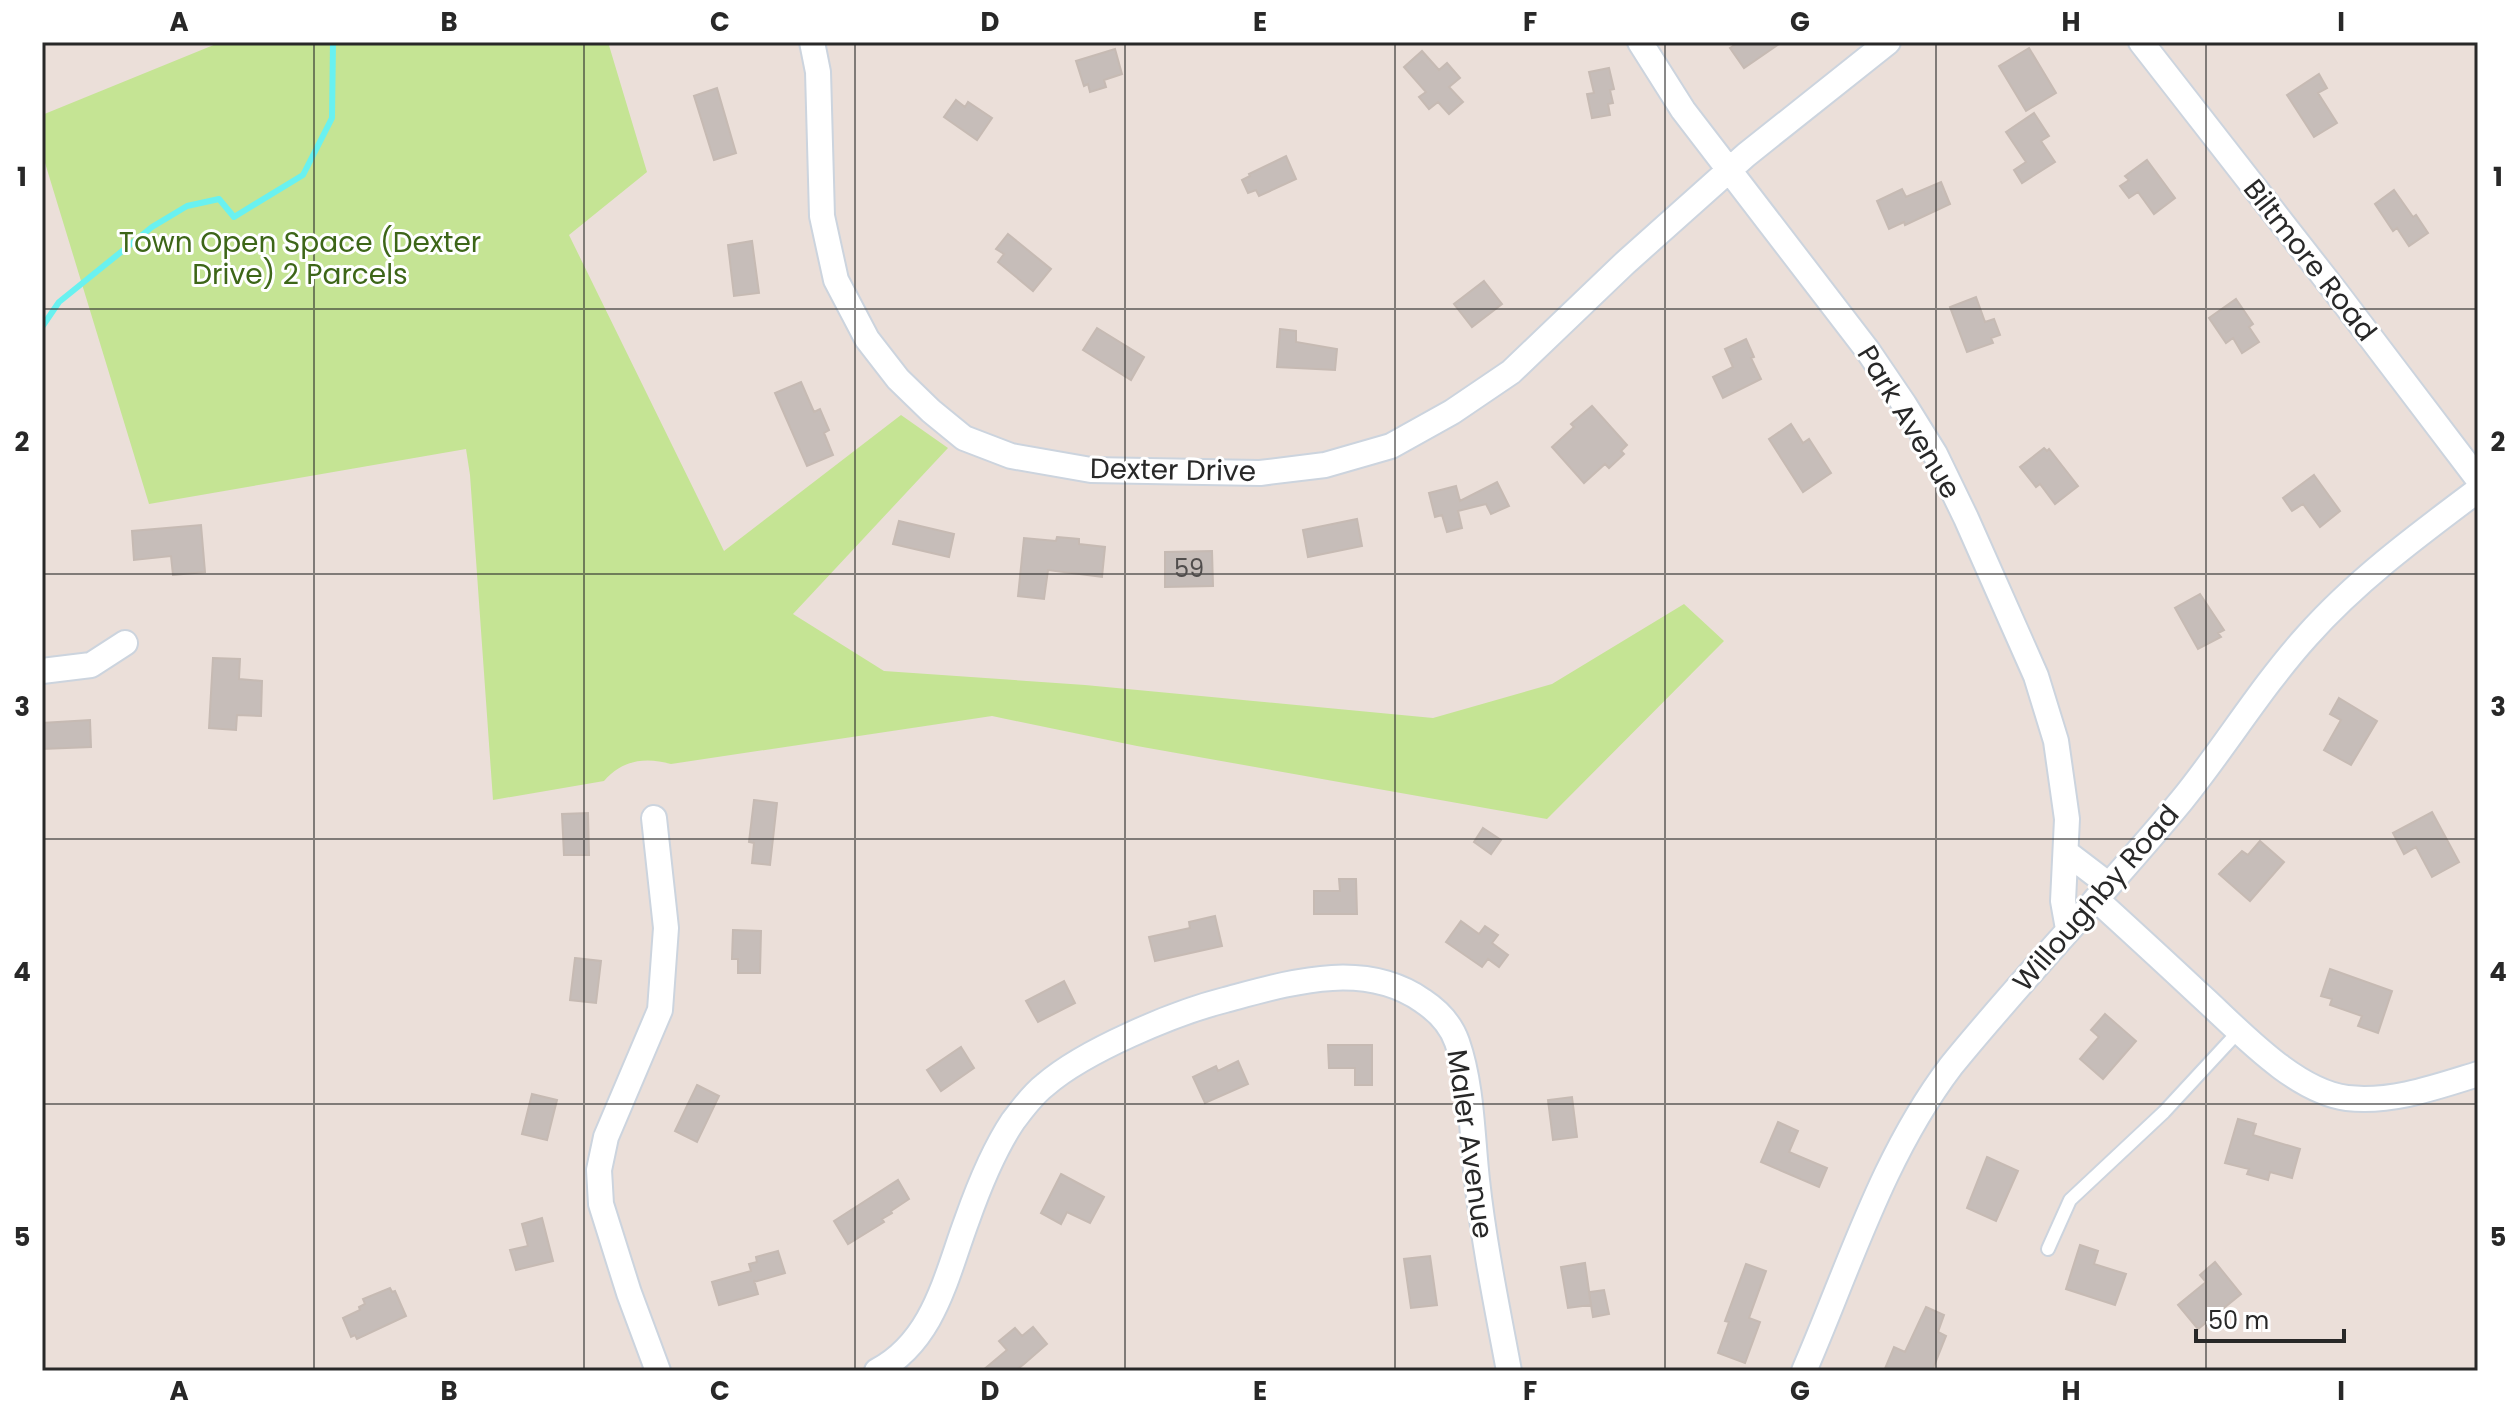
<svg xmlns="http://www.w3.org/2000/svg" width="2520" height="1413" viewBox="0 0 2520 1413" font-family="Poppins,sans-serif">
	<style>
		.green { fill: #c5e494 }
		.lines { fill: none; stroke-linecap: round; stroke-linejoin: round }
		.stream { stroke: #69f1f0; stroke-width: 6 }
		.building { fill: #c6bdb9; stroke: #c6bab3; stroke-width: 2 }
		.service-casing { stroke: #ccd4de; stroke-width: 16 }
		.minor-casing { stroke: #ccd4de; stroke-width: 28 }
		.service { stroke: #fff; stroke-width: 12 }
		.minor { stroke: #fff; stroke-width: 24 }
		.grid { fill: none; stroke: #282828; stroke-width: 2; stroke-opacity: 0.55 }
		.labels { text-anchor: middle; dominant-baseline: central; stroke-width: 6; stroke-linejoin: round; paint-order: stroke }
		.number-label { font-size: 24px; fill: #504d4c }
		.park-label { font-size: 28px; fill: #3d6618; stroke: #fff }
		.street-label { font-size: 28px; fill: #282828; stroke: #fff }
		.neatline { fill: none; stroke: #282828; stroke-width: 3 }
		.grid-label { font-size: 26px; text-anchor: middle; font-weight: bold; fill: #282828 }
	</style>
	<rect width="100%" height="100%" fill="#ebdfd9"/>
	<path class="green" d="M221,42h387l39,130 -78,63 155,316 177,-136 47,33 -155,166 91,57 201,14 348,33 119,-34 132,-80 40,37 -177,178 -410,-73 -145,-30 -321,48c-26,-7 -49,-4 -67,17l-111,19 -23,-325 -4,-26 -317,55 -107,-351v-38z"/>
	<g class="lines">
		<path class="stream" d="M42,327l17,-25 93,-75 35,-21 32,-7 15,18 69,-42 29,-57 1,-76"/>
	</g>
	<path class="building" d="M1739,42h43l-38,26 -14,-20z
		M2029,48l27,45 -30,18 -27,-45z
		M1115,49l7,25 -18,6 2,7 -16,5 -2,-8 -4,2 -8,-25z
		M1422,51l17,19 8,-7 13,15 -11,9 14,15 -14,12 -11,-12 -9,7 -10,-12 7,-5 -22,-25z
		M1609,68l5,21 -4,1 3,13 -5,1 2,11 -18,3 -5,-24 7,-1 -5,-21z
		M2319,74l8,14 -9,5 19,30 -23,14 -27,-42z
		M717,88l19,65 -22,7 -20,-64z
		M956,100l9,7 3,-5 24,16 -15,22 -33,-23z
		M2034,113l15,23 -8,5 14,21 -33,21 -8,-13 12,-8 -20,-30z
		M1286,156l10,23 -37,17 -3,-6 -8,3 -6,-13 8,-4 -1,-2z
		M2147,160l28,38 -21,16 -16,-22 -9,6 -9,-12 9,-6 -4,-4z
		M1941,182l9,22 -45,21 -1,-3 -15,7 -12,-28 25,-12 4,8z
		M2394,190l19,27 3,-2 12,18 -19,13 -12,-18 -4,3 -18,-27z
		M1008,234l43,35 -18,22 -35,-29 6,-8 -8,-5z
		M752,241l7,52 -25,3 -6,-51z
		M1484,281l18,23 -30,23 -18,-23z
		M1976,297l9,25 9,-3 6,16 -9,3 2,5 -26,9 -17,-45z
		M2236,299l17,25 -4,3 10,15 -17,11 -9,-15 -7,5 -17,-25z
		M1097,328l47,29 -13,23 -48,-30z
		M1280,329l16,2v11l41,7 -2,21 -58,-3z
		M1746,339l8,18 -3,1 10,21 -38,19 -10,-21 20,-10 -8,-18z
		M801,382l13,30 6,-3 9,21 -5,3 9,22 -26,11 -32,-73z
		M1592,406l35,39 -6,6 3,3 -15,14 -4,-4 -21,19 -32,-36 22,-20 -3,-3z
		M1791,424l12,19 6,-4 22,34 -28,19 -34,-53z
		M2044,448l3,3 2,-2 29,37 -23,18 -15,-20 -4,3 -16,-20z
		M2314,475l26,36 -20,16 -17,-23 -11,7 -9,-13z
		M1497,482l12,24 -18,8 -5,-10 -28,7 4,17 -15,4 -5,-17 -7,2 -6,-24 27,-7 4,15z
		M1357,519l5,27 -54,11 -5,-27z
		M899,521l55,13 -5,23 -56,-13z
		M201,525l4,47 -32,3 -2,-19 -37,4 -2,-29z
		M1057,537l22,2v5l26,3 -3,30 -54,-7 -4,29 -26,-3 6,-58 32,3z
		M1212,551l1,35 -48,1v-35z
		M2200,594l24,36 -6,3 3,4 -23,12 -23,-41z
		M213,658l27,1 -1,20 23,2 -1,35 -24,-1 -1,15 -27,-2z
		M2339,698l38,23 -26,44 -27,-15 17,-30 -11,-6z
		M90,720l1,27 -49,2v-26z
		M754,800l23,3 -7,62 -18,-2 2,-20 -5,-1z
		M2432,812l27,50 -27,15 -16,-30 -12,7 -11,-21z
		M588,813l1,42h-25l-2,-41z
		M1483,828l18,12 -10,14 -17,-12z
		M2260,841l24,21 -34,39 -31,-27 23,-23 6,4z
		M1339,879h17l1,35h-43v-23h26z
		M1215,916l7,30 -67,15 -6,-24 41,-9 -1,-6z
		M1461,921l18,13 6,-8 13,9 -6,8 16,12 -9,12 -11,-8 -6,8 -36,-25z
		M733,930l28,1 -1,42h-22v-14h-6z
		M575,958l26,3 -5,42 -26,-3z
		M2330,969l62,22 -14,42 -20,-7 4,-10 -32,-11 2,-6 -11,-3z
		M1064,981l11,22 -37,19 -12,-21z
		M2105,1014l31,27 -33,38 -23,-20 19,-22 -8,-7z
		M1328,1045h44v40h-17v-17h-26z
		M961,1047l13,21 -33,23 -14,-21z
		M1238,1061l10,23 -43,19 -12,-26 23,-11 2,5z
		M697,1085l22,11 -22,46 -22,-11z
		M532,1094l25,6 -10,40 -25,-6z
		M1572,1097l5,40 -24,3 -5,-40z
		M2238,1119l18,5 -3,11 47,14 -8,29 -22,-6 -2,8 -21,-6 2,-5 -24,-6z
		M1778,1122l20,9 -9,21 38,16 -8,19 -58,-25z
		M1987,1157l31,14 -22,50 -29,-13z
		M1061,1174l43,23 -14,26 -23,-11 -6,12 -20,-11z
		M898,1180l11,19 -18,12 1,2 -10,6 2,3 -36,22 -14,-23z
		M542,1218l11,43 -37,9 -6,-20 18,-4 -6,-22z
		M2080,1245l18,6 -4,13 32,10 -11,31 -49,-16z
		M778,1251l7,22 -31,9v-2l4,14 -39,11 -7,-23 39,-11 -2,-7 8,-2 -1,-5z
		M1430,1256l7,49 -26,3 -7,-49z
		M2215,1262l26,32 -43,35 -20,-24 28,-23 -6,-7z
		M1585,1263l6,42 -23,3 -7,-41z
		M1746,1264l20,7 -17,47 11,4 -15,41 -27,-10 11,-31 -4,-1z
		M390,1288l2,4 3,-1 11,25 -49,23 -2,-4 -4,2 -8,-19 17,-8 -1,-3 6,-3 -2,-5z
		M1604,1290l5,24 -16,3 -4,-25z
		M1926,1307l18,8 -6,17 8,4 -14,35h-48l10,-24 11,5z
		M1033,1327l14,17 -23,20 -9,7h-33l25,-21 -8,-9 16,-13 7,8z"/>
	<g class="lines">
		<defs>
			<path id="service" d="M2048,1249l22,-49 94,-88 75,-81"/>
			<path id="minor" d="M812,42l6,30 4,144 14,64 31,59 31,40 33,32 33,27 47,18 80,14 169,3 65,-8 66,-19 61,-34 59,-40 114,-109 121,-108 142,-113
				M1640,42l43,68 185,241 36,53 31,50 31,64 70,158 20,65 11,78 -4,82 5,28
				M2141,42l195,250 142,187
				M42,671l49,-6 34,-22
				M654,818l12,110 -6,82 -54,127 -7,33 2,34 28,89 29,78
				M2067,853l42,32
				M2096,899c35,32 69,63 103,95 39,35 94,97 148,104 45,5 89,-11 131,-24
				M877,1371c57,-30 69,-95 90,-151 12,-34 26,-69 46,-99 10,-13 19,-26 32,-36 39,-34 129,-72 180,-85 64,-17 138,-41 198,1 15,10 28,24 34,41 15,43 15,93 20,138 7,64 20,127 32,191
				M1804,1371c45,-103 78,-214 147,-305 74,-91 156,-175 231,-266 43,-53 79,-113 125,-164 50,-56 111,-101 171,-146"/>
		</defs>
		<use href="#service" class="service-casing"/>
		<use href="#minor" class="minor-casing"/>
		<use href="#service" class="service"/>
		<use href="#minor" class="minor"/>
	</g>
	<path class="grid" d="M314,42v1329M584,42v1329M855,42v1329M1125,42v1329M1395,42v1329M1665,42v1329M1936,42v1329M2206,42v1329M42,309h2436M42,574h2436M42,839h2436M42,1104h2436"/>
	<g class="labels">
		<g class="number-label">
			<text x="1189" y="568">59</text>
		</g>
		<g class="park-label">
			<text x="300" y="242">Town Open Space (Dexter<tspan x="300" dy="32">Drive) 2 Parcels</tspan></text>
		</g>
		<g class="street-label">
			<text transform="translate(2310 260) rotate(52)">Biltmore Road</text>
			<text transform="translate(1909 422) rotate(59)">Park Avenue</text>
			<text transform="translate(1173 470) rotate(1)">Dexter Drive</text>
			<text transform="translate(2096 898) rotate(-49)">Willoughby Road</text>
			<text transform="translate(1470 1144) rotate(82)">Maler Avenue</text>
		</g>
	</g>
	<rect width="2520" height="1413" fill="none" stroke="#ffffff" stroke-width="88"/>
	<path d="M2196 1329v12h148v-12" fill="none" stroke="#282828" stroke-width="4"/>
	<text x="2208" y="1329" font-size="24" fill="#282828" stroke="#ffffff" stroke-width="6" paint-order="stroke">50 m</text>
	<rect x="44" y="44" width="2432" height="1325" class="neatline"/>
	<g class="grid-label">
		<text x="179" y="31">A</text>
		<text x="449" y="31">B</text>
		<text x="720" y="31">C</text>
		<text x="990" y="31">D</text>
		<text x="1260" y="31">E</text>
		<text x="1530" y="31">F</text>
		<text x="1800" y="31">G</text>
		<text x="2071" y="31">H</text>
		<text x="2341" y="31">I</text>
		<text x="22" y="186">1</text>
		<text x="2498" y="186">1</text>
		<text x="22" y="451">2</text>
		<text x="2498" y="451">2</text>
		<text x="22" y="716">3</text>
		<text x="2498" y="716">3</text>
		<text x="22" y="981">4</text>
		<text x="2498" y="981">4</text>
		<text x="22" y="1246">5</text>
		<text x="2498" y="1246">5</text>
		<text x="179" y="1400">A</text>
		<text x="449" y="1400">B</text>
		<text x="720" y="1400">C</text>
		<text x="990" y="1400">D</text>
		<text x="1260" y="1400">E</text>
		<text x="1530" y="1400">F</text>
		<text x="1800" y="1400">G</text>
		<text x="2071" y="1400">H</text>
		<text x="2341" y="1400">I</text>
	</g>
</svg>
